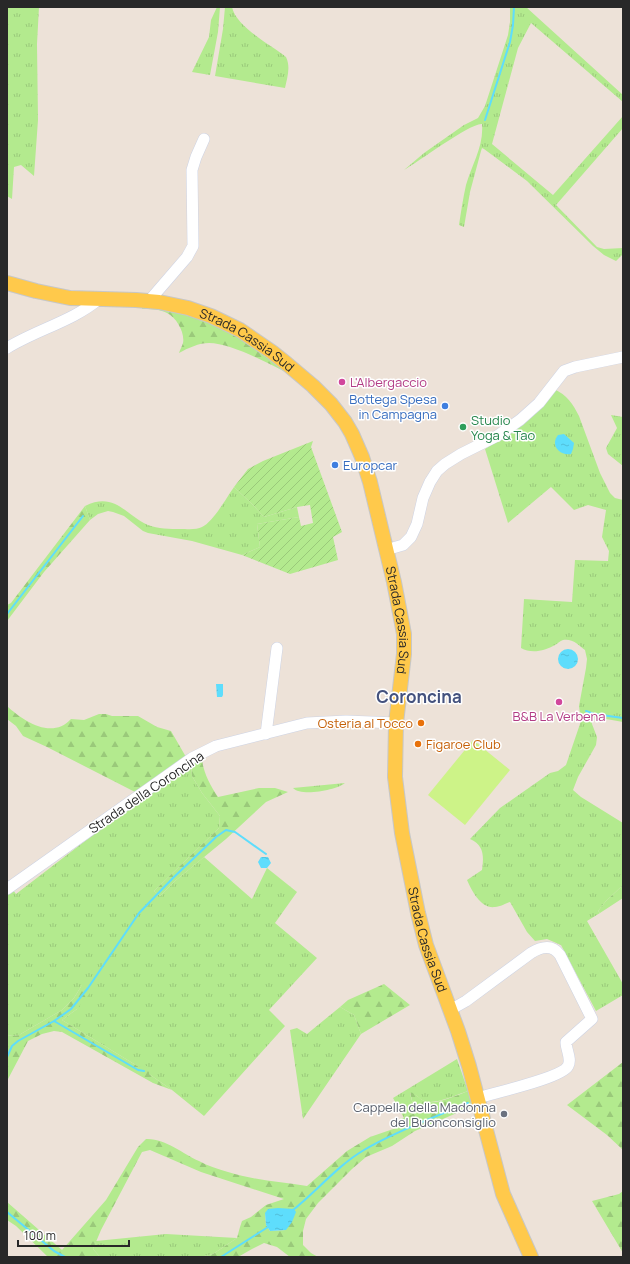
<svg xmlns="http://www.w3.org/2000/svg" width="630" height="1264" viewBox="0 0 630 1264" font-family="Manrope,sans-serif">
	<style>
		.grass { fill: url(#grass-tufts) }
		.forest { fill: url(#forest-firs); fill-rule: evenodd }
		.garden { fill: url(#garden-furrows) }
		.pitch { fill: #cdf388 }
		.water { fill: url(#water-ripples) }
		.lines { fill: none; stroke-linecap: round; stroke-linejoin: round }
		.stream { stroke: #5eddfc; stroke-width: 2 }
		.minor-casing { stroke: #cdd3e4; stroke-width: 12 }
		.major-casing { stroke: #c7c7c7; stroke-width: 16 }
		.minor { stroke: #fff; stroke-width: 11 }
		.major { stroke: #ffc94b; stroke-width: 14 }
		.hotel-dot { fill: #d1479c; stroke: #fff; stroke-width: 1.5 }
		.shop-dot { fill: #3f7fe0; stroke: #fff; stroke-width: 1.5 }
		.leisure-dot { fill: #2e9e5b; stroke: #fff; stroke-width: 1.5 }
		.food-dot { fill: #e8710a; stroke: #fff; stroke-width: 1.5 }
		.worship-dot { fill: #6b7280; stroke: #fff; stroke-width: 1.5 }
		.labels { text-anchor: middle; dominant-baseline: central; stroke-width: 3; stroke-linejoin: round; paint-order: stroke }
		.street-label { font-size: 13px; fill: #282828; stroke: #fff }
		.hotel-label { font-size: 13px; fill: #b23c85; stroke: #fff; text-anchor: start }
		.shop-label { font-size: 13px; fill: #366cbe; stroke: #fff; text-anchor: end }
		.leisure-label { font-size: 13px; fill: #27864d; stroke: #fff; text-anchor: start }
		.food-label { font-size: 13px; fill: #c56008; stroke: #fff; text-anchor: end }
		.worship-label { font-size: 13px; fill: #5b616d; stroke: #fff; text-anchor: end }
		.district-label { font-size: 17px; font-weight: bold; fill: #44527e; stroke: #fff }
	</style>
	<defs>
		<pattern id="grass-tufts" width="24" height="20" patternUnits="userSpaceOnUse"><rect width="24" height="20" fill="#b3ea8e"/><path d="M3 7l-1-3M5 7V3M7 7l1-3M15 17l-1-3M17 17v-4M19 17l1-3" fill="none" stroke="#9ac97a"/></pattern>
		<pattern id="forest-firs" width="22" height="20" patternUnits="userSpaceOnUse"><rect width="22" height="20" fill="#b3ea8e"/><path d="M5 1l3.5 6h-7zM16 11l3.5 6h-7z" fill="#9ac97a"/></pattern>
		<pattern id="garden-furrows" width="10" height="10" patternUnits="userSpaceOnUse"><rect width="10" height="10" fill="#b3ea8e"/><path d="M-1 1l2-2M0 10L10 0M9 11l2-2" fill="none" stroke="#9ac97a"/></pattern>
		<pattern id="water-ripples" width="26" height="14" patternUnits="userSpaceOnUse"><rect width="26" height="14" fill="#5eddfc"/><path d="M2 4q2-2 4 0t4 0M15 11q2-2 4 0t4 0" fill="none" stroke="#52bed8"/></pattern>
	</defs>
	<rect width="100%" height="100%" fill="#ede2d8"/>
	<path class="grass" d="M7,7h32l-2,37 1,76 -4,56 -13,-11 -7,2 -2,32 -5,-3z
		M217,7h3l-2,25 -8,43 -18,-3 17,-35 2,-17z
		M225,7h7c4,20 39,38 54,50 5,10 1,21 -1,31l-70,-12 8,-47z
		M510,7h16l97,88v7l-92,-79 -13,25 -26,96 61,51 70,-79v12l-67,77 41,42 7,2 19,-1v6l-7,7 -12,-6 -11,-9 -66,-65 -43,-32 -2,-1 -1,3 -11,41 -6,35 -5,-2c2,-13 4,-27 7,-40 6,-21 18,-39 16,-61 -10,-2 -64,38 -78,46l20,-17 40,-28 14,-7 7,-12 23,-71 2,-13z
		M554,389c13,6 19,15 25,27l21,57 10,20 5,5 8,2v222l-28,-5 -4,1 1,6 5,13 -1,8 -18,32 -5,13 8,7 42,26v62l-17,16 -8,10 2,2 -13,8 36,63v11l-27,16 -35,-66 -14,-6 -12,2 -8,-9 -17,-30c-4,1 -10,5 -15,5 -14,2 -23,-16 -28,-27l15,-10c2,-14 2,-25 -12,-31l30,-31 50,-35 8,-2 8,-6 15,-44 -2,-15 7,-38 1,-9 -2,-9c-6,-5 -13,-12 -22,-10 -3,1 -6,4 -8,5 -10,6 -24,9 -34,3l3,-49 48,3 3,-42 33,1 1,-10 -7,-14 4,-27 -18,-5 -14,5 -23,-23 -43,36 -23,-74 19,-12z
		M611,415l12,2v49l-15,-12 -2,-6 11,-20z
		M234,487l19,18 11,12 33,-10 2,10 -42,7 3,23 -18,8 -50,-14 -44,-8 -5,-2 -19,-15 -11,-4 -5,-1 -10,3 -8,6 -5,-14c30,-15 40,9 63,19 10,4 22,4 33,4 6,0 16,1 21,-2 11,-5 25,-30 32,-40z
		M191,764l1,12 10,17 18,23 -1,12 -65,63 6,5 15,-15 29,-24 48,42 15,-31 30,24 -22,31 42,35 -48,52 16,16 -81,90 -32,-26 -23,-16 -2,-7h-8l-77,-47 15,-11 5,-24 -8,13 -12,12 -43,25 -6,1 -6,-1v-141l6,-4 3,4 73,-56 30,-24z
		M345,783c-8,7 -44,14 -52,5z
		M340,1007l14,8 7,19 -58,85 -13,-89 7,-2 10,6z
		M457,1059l11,32c-12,4 -33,14 -44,10 -6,-3 -7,-7 -14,-8l5,20 -11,5 -11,-20z
		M166,1234l71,4 -24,16 -13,3h-100l-7,-8 3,-8z"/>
	<path class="forest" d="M143,305l55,11 40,19 61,44c-22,-11 -66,-36 -90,-36 -10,0 -21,5 -30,10 1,-3 3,-7 4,-10 2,-10 -6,-25 -16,-30 -7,-4 -17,-4 -25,-4z
		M85,506l5,14 -46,52 -37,49v-16l4,-2z
		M7,706c16,15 45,34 64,13l13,1 15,-6h7l6,2h26l19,11 14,4 15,26 -49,36 -90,-46 -24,-11 -7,-10 -9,-7z
		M202,760c2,14 8,25 16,37l41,-9h16l13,4 -22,10 -40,37 -51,42 -15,15 -6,-5 65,-63 1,-12 -18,-23 -10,-17 -1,-12z
		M623,885v13l-23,15 -2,-2 8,-10z
		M384,984l26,21 -49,29 -7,-19 -14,-8 8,-7z
		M82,985l8,8 -13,16 -15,11 77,47 8,-1 3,2 -1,6 23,16 -19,-7 -91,-51 -8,-1 -12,3 -14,7 -21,40v-46l6,1 6,-1 43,-25 12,-12z
		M623,1062v88l-16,-15 -40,-30z
		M468,1091l5,15 -58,25 -23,15 -26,11 -14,12 -34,34 -12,16 -3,12v14l8,8 7,4h-28l-13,-10 -13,-4 -12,6 -14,8h-38l13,-3 24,-16 3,-11 2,-6 9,-4 15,-12 18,-6 -83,-27 -51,-22 -8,2 -41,78 -8,19 7,8h-52l-32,-31 -9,-6v-18l55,48 44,-50 32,-53 8,-8c19,-1 37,15 53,22 9,5 19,8 29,11 25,8 53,10 79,14l40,-35 23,-14 29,-10 -3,-6 19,-8 -5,-21c7,2 8,6 14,9 11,5 33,-6 44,-10zM265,1213l21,17 -16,1 -4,-6z
		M623,1191v62l-31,-52 27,-7z"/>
	<path class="garden" d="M313,441l-2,6 31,85 -9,5 5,23 -48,14 -48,-19 18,-8 -3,-23 42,-7 2,9 12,-3 -3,-18 -13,2 -33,10 -11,-12 -19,-18 14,-18 15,-8z"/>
	<path class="pitch" d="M473,740l37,30 -45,55 -37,-30z"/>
	<path class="water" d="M564,434l10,9 -1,6 -2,5c-12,2 -21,-9 -13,-19z
		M558 659a10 10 0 1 1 20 0a10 10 0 1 1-20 0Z
		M216,684h7v11l-1,2h-5z
		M261,857h7l3,6 -4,5h-6l-3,-6z
		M278,1208l16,1 2,3 -4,10 -6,8 -16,1 -4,-6 -1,-12 3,-4z"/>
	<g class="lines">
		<path class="stream" d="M485,120l25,-78 3,-17 1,-18
			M7,614l76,-98
			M586,711l8,3 29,4
			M54,1021l84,49 6,1
			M7,1057l5,-11 6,-5 36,-20 17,-12 17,-21 51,-75 35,-36 42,-40 10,-7 9,2 31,22
			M293,1210c24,-19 44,-44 71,-60 32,-19 69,-32 104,-47
			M7,1212l47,39 11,6
			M221,1257l47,-30"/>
		<defs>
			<path id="minor" d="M149,301l38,-44 6,-11 -1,-76 4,-13 8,-18
				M7,348c29,-18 66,-27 92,-49
				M386,550l17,-5 8,-8 6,-13 6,-26 7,-16 7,-11 8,-7 16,-10 36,-18 23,-16 19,-17 25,-32 11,-4 48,-10
				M266,734l11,-86
				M7,889l185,-131 24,-12 91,-23 39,-2 50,2
				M450,1010l16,-9 65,-48c10,-6 21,-9 29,2l32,64 -26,23c0,8 6,17 2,24 -6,12 -75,27 -90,32"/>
			<g id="major">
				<path id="s1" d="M7,283l29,8 34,7 66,2 23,2 29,6 23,8 29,14 32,22 15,12 26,22 18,18 14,18 7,12 10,23 8,25 24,100 10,52v20l-8,69 -1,54 7,56 16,80 8,32 32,86 11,35 34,128 28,63"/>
			</g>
		</defs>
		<use href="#minor" class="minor-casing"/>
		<use href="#major" class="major-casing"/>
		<use href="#minor" class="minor"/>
		<use href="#major" class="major"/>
	</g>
	<g class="hotel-dot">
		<circle cx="342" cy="382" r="4"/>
		<circle cx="559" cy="702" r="4"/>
	</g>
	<g class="shop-dot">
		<circle cx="445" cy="406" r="4"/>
		<circle cx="335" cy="465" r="4"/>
	</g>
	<circle class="leisure-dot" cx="463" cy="427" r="4"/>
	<g class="food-dot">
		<circle cx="421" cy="723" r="4"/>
		<circle cx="418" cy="744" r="4"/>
	</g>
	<circle class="worship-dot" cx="504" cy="1114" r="4"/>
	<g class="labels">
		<g class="street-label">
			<text stroke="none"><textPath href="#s1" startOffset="251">Strada Cassia Sud</textPath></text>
			<text stroke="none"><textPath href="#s1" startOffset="587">Strada Cassia Sud</textPath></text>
			<text transform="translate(146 792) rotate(-34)">Strada della Coroncina</text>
			<text stroke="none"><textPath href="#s1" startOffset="911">Strada Cassia Sud</textPath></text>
		</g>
		<g class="hotel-label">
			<text x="350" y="382">L'Albergaccio</text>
			<text x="559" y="716" text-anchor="middle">B&amp;B La Verbena</text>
		</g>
		<g class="shop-label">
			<text x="437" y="399">Bottega Spesa<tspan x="437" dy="15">in Campagna</tspan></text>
			<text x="343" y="465" text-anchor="start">Europcar</text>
		</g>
		<g class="leisure-label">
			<text x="471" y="420">Studio<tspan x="471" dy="15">Yoga &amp; Tao</tspan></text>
		</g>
		<g class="food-label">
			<text x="413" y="723">Osteria al Tocco</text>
			<text x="426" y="744" text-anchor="start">Figaroe Club</text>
		</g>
		<g class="worship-label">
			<text x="496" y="1107">Cappella della Madonna<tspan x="496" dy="15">del Buonconsiglio</tspan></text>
		</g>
		<g class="district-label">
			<text x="419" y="696">Coroncina</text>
		</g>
	</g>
	<rect width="630" height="1264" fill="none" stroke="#282828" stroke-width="16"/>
	<path d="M18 1240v6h111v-6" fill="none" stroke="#282828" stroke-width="2"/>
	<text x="24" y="1240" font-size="12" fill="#282828" stroke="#ffffff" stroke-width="3" paint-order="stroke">100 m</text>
</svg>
